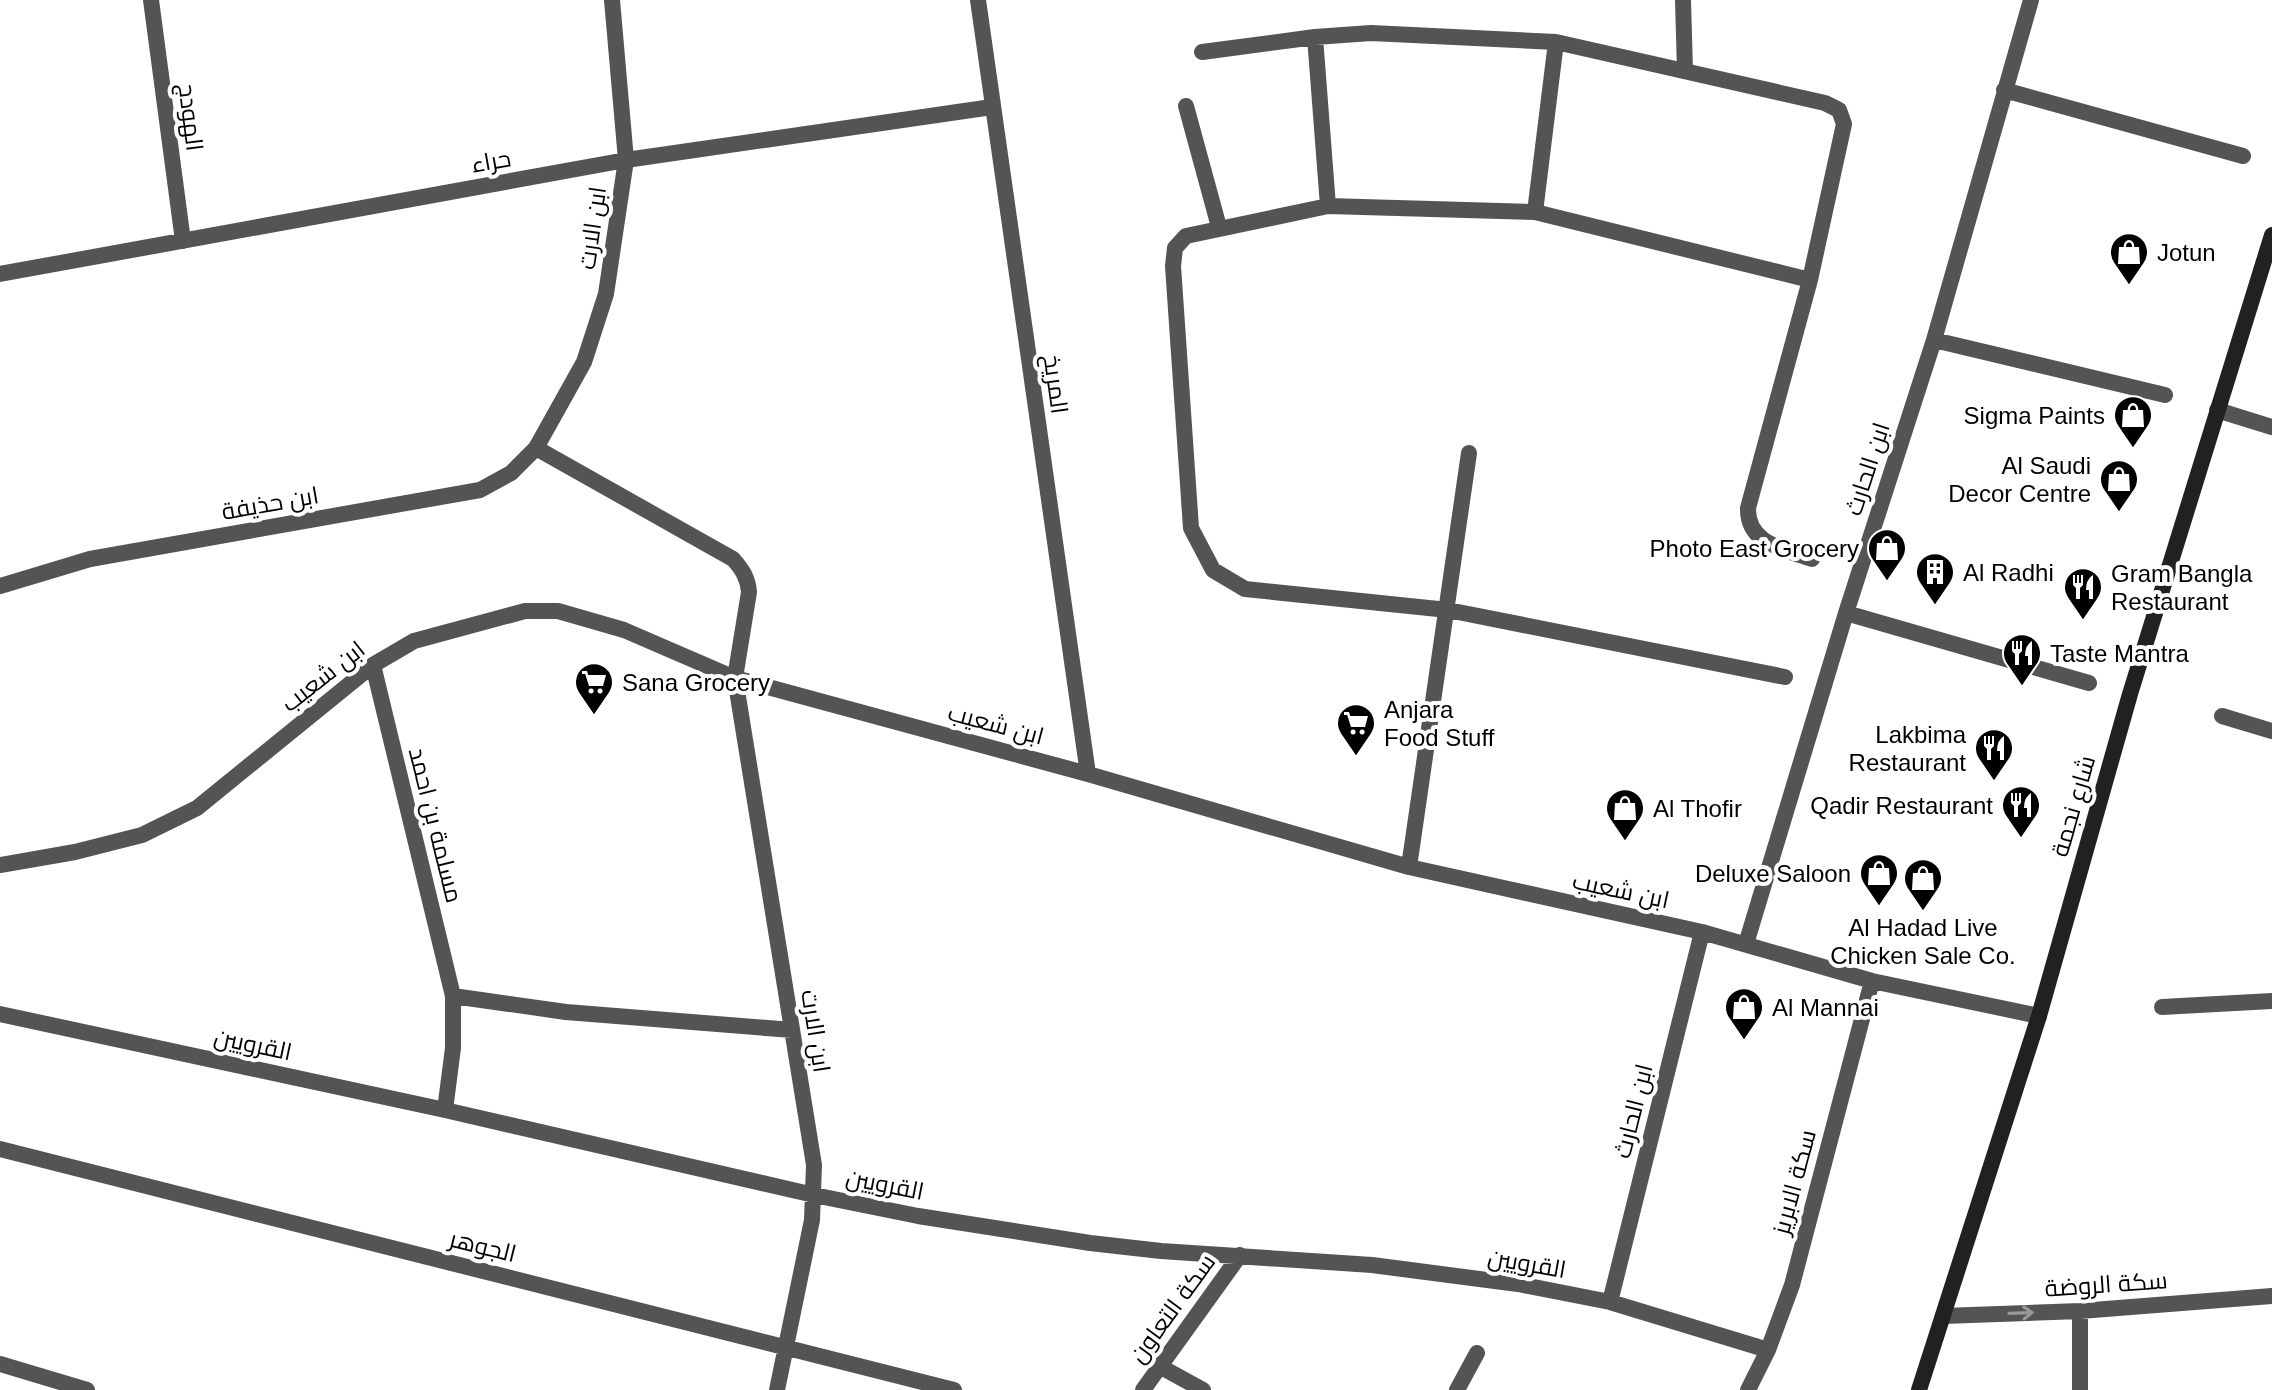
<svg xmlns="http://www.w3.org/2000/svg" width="2272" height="1390" viewBox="0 0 2272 1390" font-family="Helvetica,Cairo,sans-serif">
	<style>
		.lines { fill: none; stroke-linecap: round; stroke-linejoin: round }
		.service { stroke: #545454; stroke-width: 16 }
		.minor { stroke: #545454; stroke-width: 16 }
		.secondary { stroke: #212121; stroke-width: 16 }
		.oneway { stroke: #989898 }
		.labels { text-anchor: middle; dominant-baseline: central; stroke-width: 8; stroke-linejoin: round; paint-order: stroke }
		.street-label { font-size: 24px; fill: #000; stroke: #fff }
		.poi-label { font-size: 24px; fill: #000; stroke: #fff; text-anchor: start }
	</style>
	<rect width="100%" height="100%" fill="#fff"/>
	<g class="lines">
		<path class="service" d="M1683,0l2,71
			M536,448l197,111c9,10 15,19 16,33l-14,86"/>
		<path class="minor" d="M151,0l32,241
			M978,0l110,774
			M1315,37l13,169
			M1202,52l113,-15 56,-4 185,9 269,61 14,7 5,14 -34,156 -62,228c-1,36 36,41 64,51
			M2004,90l239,66
			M1186,106l33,121
			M1535,212l21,-170
			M0,274l626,-114 366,-53
			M1934,340l231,55
			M2217,410l55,17
			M0,586l90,-27 390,-69 31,-17 25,-25 48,-86 22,-68 20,-134 -14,-160
			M1846,613l243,70
			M373,665l80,331v52l-8,62
			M1785,677l-337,-67 -203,-21 -32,-19 -22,-42 -18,-262 2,-18 11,-12 142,-30 207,6 275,68
			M735,678l79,487 -2,55 -35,170
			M2222,716l50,15
			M0,865l75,-13 67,-17 55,-27 176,-143 41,-24 111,-30h33l66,19 111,48 353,96 321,93 293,65 170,49 167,35
			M1409,867l60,-414
			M1746,944l100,-331 88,-273 97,-340
			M453,996l113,16 226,18
			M2162,1007l110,-6
			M0,1014l445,96 369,85 104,21 172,27 71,8 211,14 146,19 92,18 158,48
			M0,1149l954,241
			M1610,1302l92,-370
			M2080,1311v79
			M1943,1316l137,-5 192,-15
			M0,1364l87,26
			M1161,1367l42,23
			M1143,1390l97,-135
			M1457,1390l20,-37
			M1748,1390l20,-40 24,-65 80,-304"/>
		<path class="secondary" d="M1919,1390l120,-374 91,-322 142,-459"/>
	</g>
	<defs><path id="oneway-shaft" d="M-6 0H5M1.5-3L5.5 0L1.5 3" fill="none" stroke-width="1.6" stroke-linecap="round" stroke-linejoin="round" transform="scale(2)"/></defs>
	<use class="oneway" href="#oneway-shaft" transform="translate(2021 1313) rotate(-2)"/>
	<defs>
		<symbol id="shop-pin" viewBox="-11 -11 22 30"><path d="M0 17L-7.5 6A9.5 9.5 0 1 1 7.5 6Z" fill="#000" stroke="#fff"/><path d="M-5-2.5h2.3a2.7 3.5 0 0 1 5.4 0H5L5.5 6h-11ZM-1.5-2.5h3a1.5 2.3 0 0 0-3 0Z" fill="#fff"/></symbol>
		<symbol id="building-pin" viewBox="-11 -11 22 30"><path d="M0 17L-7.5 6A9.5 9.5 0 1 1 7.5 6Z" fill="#000" stroke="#fff"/><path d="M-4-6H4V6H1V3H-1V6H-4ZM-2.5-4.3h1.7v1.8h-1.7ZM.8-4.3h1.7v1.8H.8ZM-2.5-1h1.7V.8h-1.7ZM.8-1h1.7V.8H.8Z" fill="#fff"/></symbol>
		<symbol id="restaurant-pin" viewBox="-11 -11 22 30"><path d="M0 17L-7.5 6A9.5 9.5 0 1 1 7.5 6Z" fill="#000" stroke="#fff"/><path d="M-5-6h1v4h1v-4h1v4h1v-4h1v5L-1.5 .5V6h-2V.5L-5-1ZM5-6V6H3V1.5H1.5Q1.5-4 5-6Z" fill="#fff"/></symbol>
		<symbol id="supermarket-pin" viewBox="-11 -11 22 30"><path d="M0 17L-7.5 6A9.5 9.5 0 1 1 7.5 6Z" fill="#000" stroke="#fff"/><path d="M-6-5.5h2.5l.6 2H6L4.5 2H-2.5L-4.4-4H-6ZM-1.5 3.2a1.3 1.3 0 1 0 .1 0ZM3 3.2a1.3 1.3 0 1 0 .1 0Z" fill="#fff"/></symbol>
	</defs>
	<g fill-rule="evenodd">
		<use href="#shop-pin" x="2107" y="230" width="44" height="60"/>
		<use href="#shop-pin" x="2111" y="393" width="44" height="60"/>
		<use href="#shop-pin" x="2097" y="457" width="44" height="60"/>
		<use href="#shop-pin" x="1865" y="526" width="44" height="60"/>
		<use href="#building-pin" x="1913" y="550" width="44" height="60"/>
		<use href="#restaurant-pin" x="2061" y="565" width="44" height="60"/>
		<use href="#restaurant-pin" x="2000" y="631" width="44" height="60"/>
		<use href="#supermarket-pin" x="572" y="660" width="44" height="60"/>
		<use href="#supermarket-pin" x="1334" y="701" width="44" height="60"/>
		<use href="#restaurant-pin" x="1972" y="726" width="44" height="60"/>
		<use href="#restaurant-pin" x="1999" y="783" width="44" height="60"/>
		<use href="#shop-pin" x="1603" y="786" width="44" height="60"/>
		<use href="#shop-pin" x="1857" y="851" width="44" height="60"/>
		<use href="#shop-pin" x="1901" y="856" width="44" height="60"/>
		<use href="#shop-pin" x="1722" y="985" width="44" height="60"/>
	</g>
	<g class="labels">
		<g class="street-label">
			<text transform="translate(191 117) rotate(83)">الهودج</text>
			<text transform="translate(491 161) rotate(-10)">حراء</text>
			<text transform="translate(592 228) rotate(-82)">ابن الارت</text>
			<text transform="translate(1056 384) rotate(82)">المريخ</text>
			<text transform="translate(1867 469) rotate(-72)">ابن الحارث</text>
			<text transform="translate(270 503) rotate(-10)">ابن حذيفة</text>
			<text transform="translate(323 676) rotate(-38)">ابن شعيب</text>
			<text transform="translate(996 724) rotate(15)">ابن شعيب</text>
			<text transform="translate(2073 806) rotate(-74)">شارع نجمة</text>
			<text transform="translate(436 825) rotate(76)">مسلمة بن احمد</text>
			<text transform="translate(1621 890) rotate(12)">ابن شعيب</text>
			<text transform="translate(816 1031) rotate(81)">ابن الارت</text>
			<text transform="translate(253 1044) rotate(12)">القرويين</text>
			<text transform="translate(1633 1111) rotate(-76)">ابن الحارث</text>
			<text transform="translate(1794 1182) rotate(-75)">سكة الابريز</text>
			<text transform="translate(885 1184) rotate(11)">القرويين</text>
			<text transform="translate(483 1246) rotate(14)">الجوهر</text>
			<text transform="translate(1527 1263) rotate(10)">القرويين</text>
			<text transform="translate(2106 1284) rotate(-4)">سكة الروضة</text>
			<text transform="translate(1172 1308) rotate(-54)">سكة التعاون</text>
		</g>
		<g class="poi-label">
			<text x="2157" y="252">Jotun</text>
			<text x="2105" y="415" text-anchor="end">Sigma Paints</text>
			<text x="2091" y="465" text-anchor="end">Al Saudi<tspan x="2091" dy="28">Decor Centre</tspan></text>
			<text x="1859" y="548" text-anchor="end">Photo East Grocery</text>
			<text x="1963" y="572">Al Radhi</text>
			<text x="2111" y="573">Gram Bangla<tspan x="2111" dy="28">Restaurant</tspan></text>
			<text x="2050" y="653">Taste Mantra</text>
			<text x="622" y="682">Sana Grocery</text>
			<text x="1384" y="709">Anjara<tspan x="1384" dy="28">Food Stuff</tspan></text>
			<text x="1966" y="734" text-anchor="end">Lakbima<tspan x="1966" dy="28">Restaurant</tspan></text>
			<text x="1993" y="805" text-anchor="end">Qadir Restaurant</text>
			<text x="1653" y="808">Al Thofir</text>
			<text x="1851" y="873" text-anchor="end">Deluxe Saloon</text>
			<text x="1923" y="927" text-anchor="middle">Al Hadad Live<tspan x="1923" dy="28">Chicken Sale Co.</tspan></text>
			<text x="1772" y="1007">Al Mannai</text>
		</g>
	</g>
</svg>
